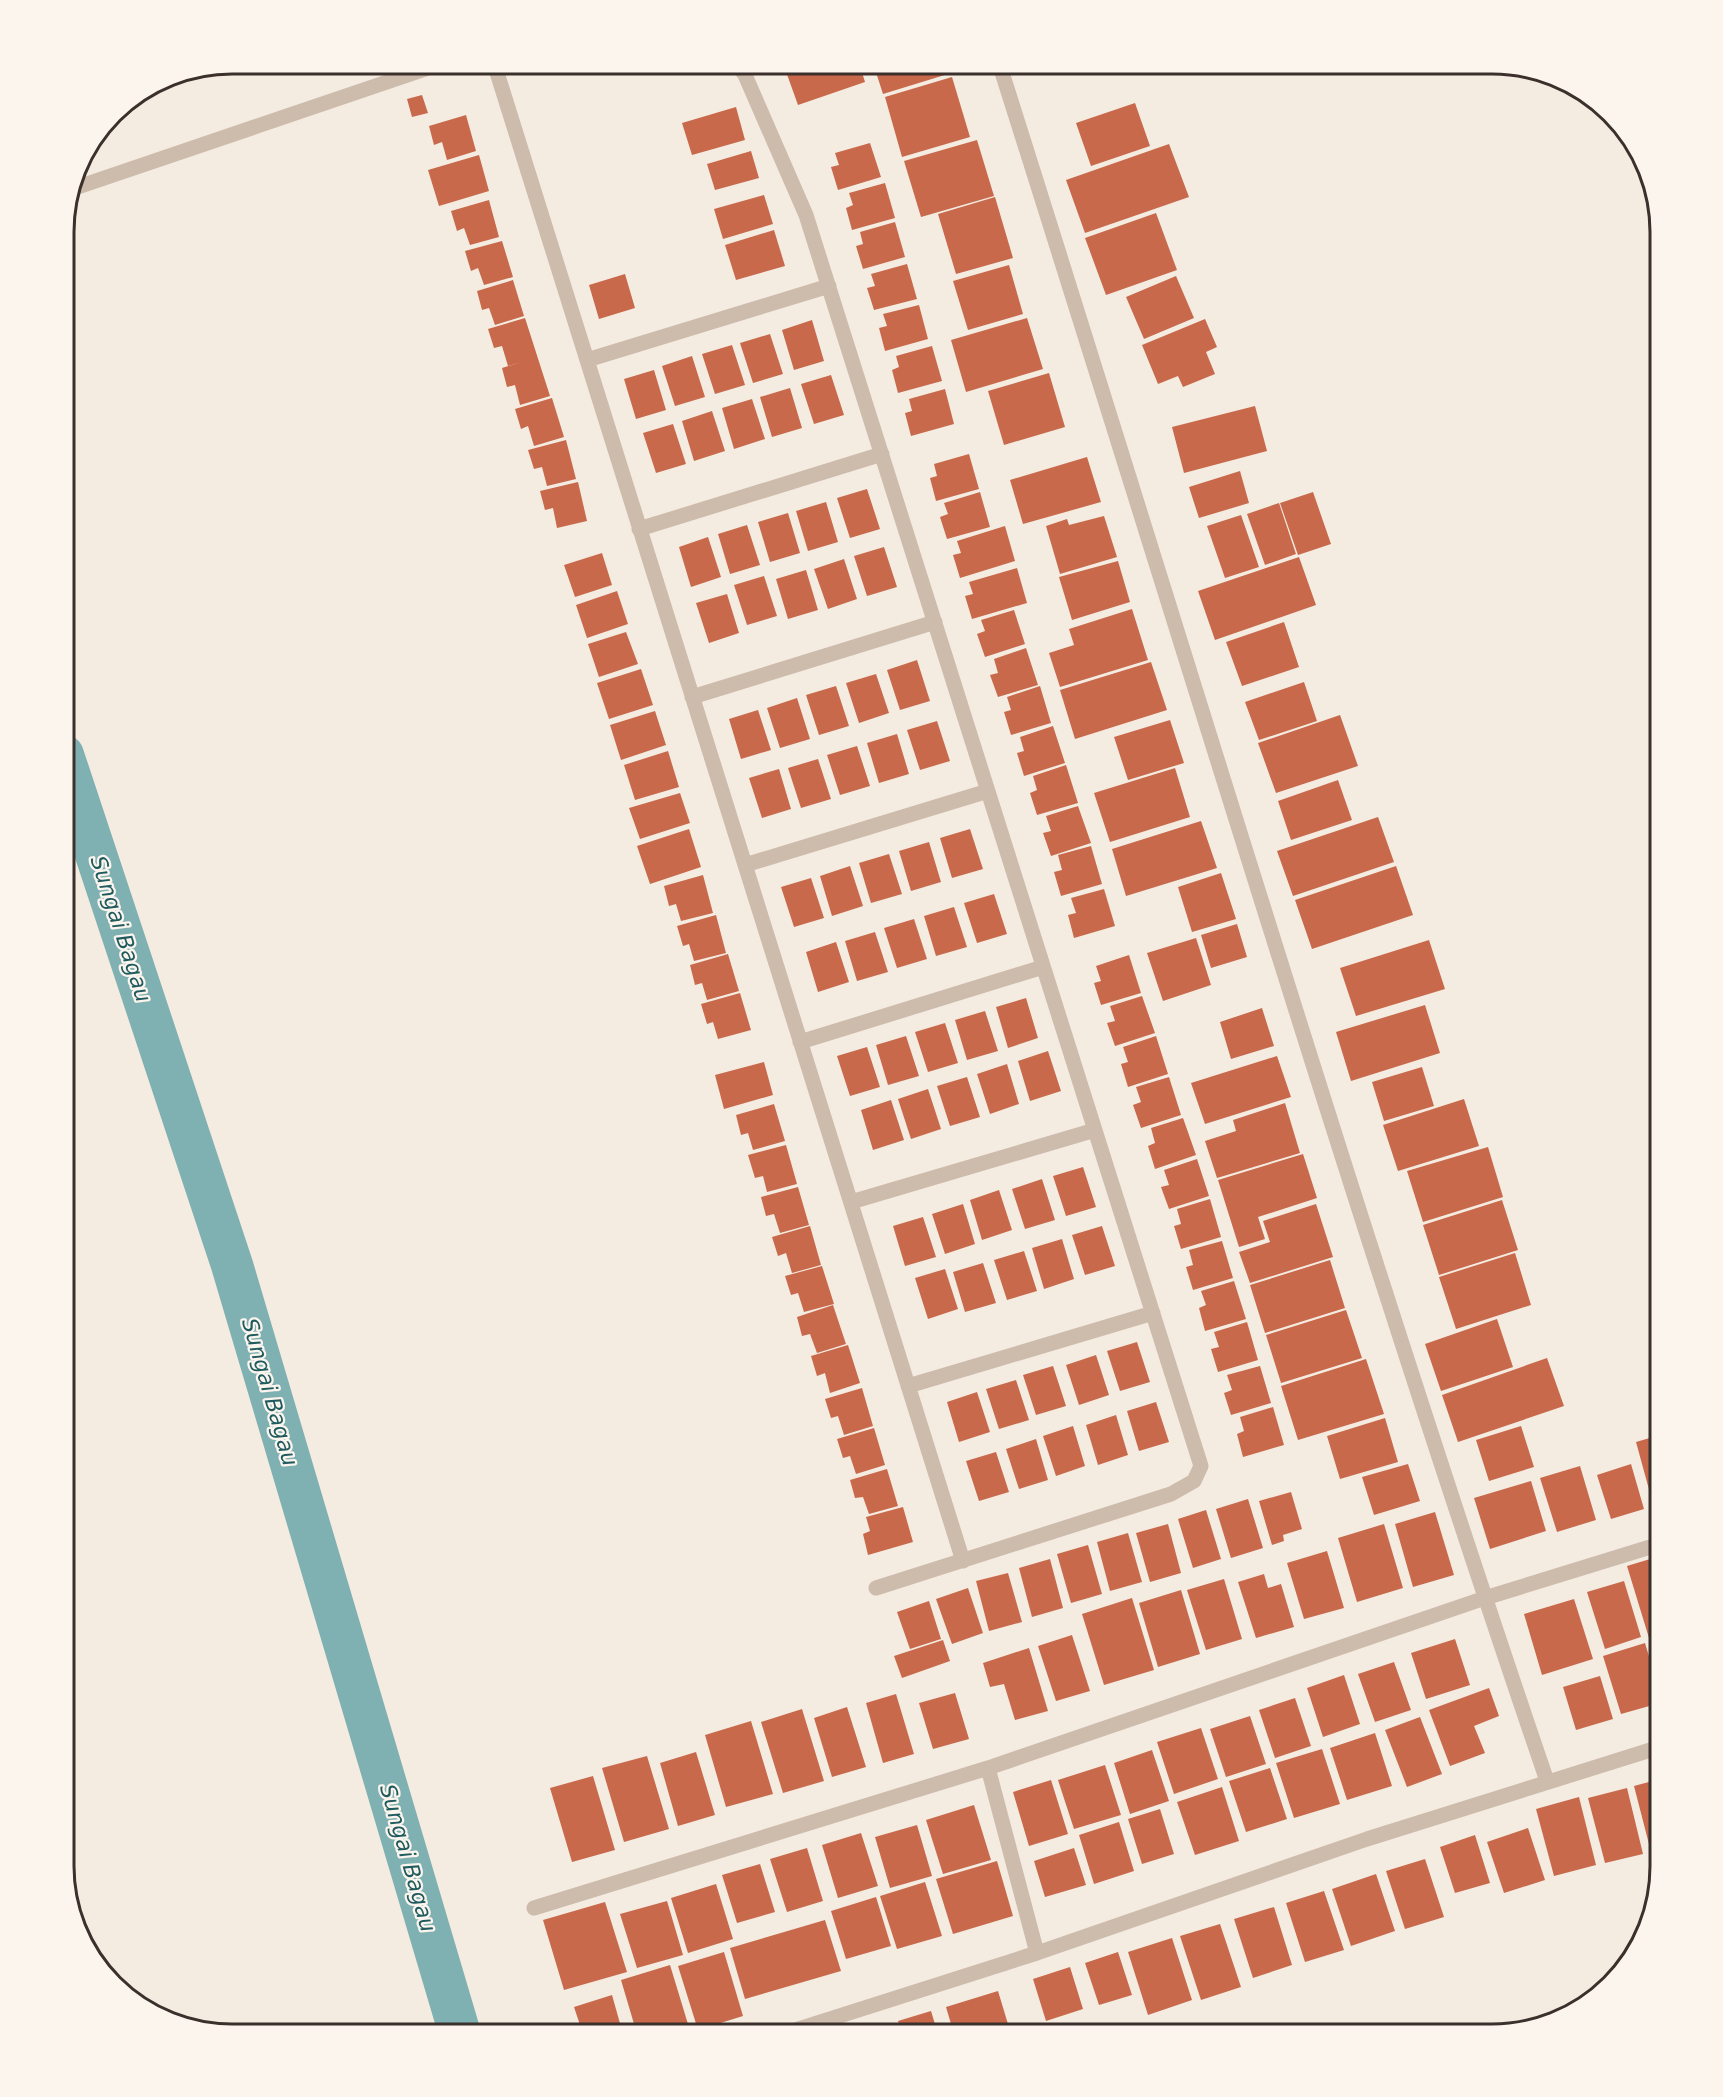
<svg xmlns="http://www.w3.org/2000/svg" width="1723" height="2097" viewBox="0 0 1723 2097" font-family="'DejaVu Sans',sans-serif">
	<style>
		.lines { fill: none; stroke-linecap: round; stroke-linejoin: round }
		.canal { stroke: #7fb0b2; stroke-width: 42 }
		.building { fill: #c8694b }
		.street { stroke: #cdbbac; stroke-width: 15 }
		.labels { text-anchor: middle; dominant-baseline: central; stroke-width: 4.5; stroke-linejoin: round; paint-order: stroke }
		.water-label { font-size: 22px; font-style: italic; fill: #1f5a5e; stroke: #fbf5ee }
		.rim { fill: none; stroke: #3b302b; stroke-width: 3 }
	</style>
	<rect width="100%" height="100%" fill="#f4ebe1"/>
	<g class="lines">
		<path class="canal" d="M63,755l169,510 228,769"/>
	</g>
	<path class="building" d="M792,63h67l6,19 -67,23 -14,-39z
		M873,63h71l4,11 -65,20z
		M952,77l18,60 -68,20 -17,-60z
		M422,95l6,18 -16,4 -5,-18z
		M1135,103l15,43 -59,20 -15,-43z
		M736,107l9,33 -53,15 -10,-32z
		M466,115l10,36 -29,9 -5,-18 -8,3 -5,-19z
		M977,140l17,56 -73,21 -17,-56z
		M870,143l11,34 -43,13 -7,-23 8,-2 -4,-12z
		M1169,144l20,53 -104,36 -19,-53z
		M751,151l8,27 -44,12 -8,-26z
		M479,155l10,36 -50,15 -11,-36z
		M885,183l10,35 -43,12 -6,-22 7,-3 -4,-12z
		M764,195l9,29 -50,15 -9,-30z
		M995,197l18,61 -57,16 -18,-60z
		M489,200l10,37 -29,8 -6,-17 -7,3 -6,-20z
		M1156,213l21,57 -71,25 -21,-57z
		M895,222l10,35 -42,12 -7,-23 7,-2 -3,-12z
		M774,230l11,36 -49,14 -11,-35z
		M502,241l11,36 -29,8 -6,-17 -7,3 -6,-20z
		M907,264l10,35 -43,11 -7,-22 8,-2 -4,-12z
		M1009,265l14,49 -55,16 -15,-49z
		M625,274l10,34 -36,11 -10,-34z
		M1176,276l18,42 -50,21 -18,-42z
		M513,280l11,36 -29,9 -6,-17 -7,2 -5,-19z
		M919,305l9,34 -43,12 -6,-23 8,-2 -4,-12z
		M525,318l25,78 -30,9 -5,-20 -8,2 -5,-19 20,-6 -14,4 -6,-20 -8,2 -6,-19z
		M1027,318l16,51 -77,23 -15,-52z
		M1205,319l12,28 -11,5 9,22 -32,13 -5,-11 -20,8 -16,-39z
		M812,320l12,41 -30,9 -12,-40z
		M770,334l13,40 -30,9 -13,-40z
		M732,345l13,40 -30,9 -13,-40z
		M932,346l10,35 -44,12 -6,-23 7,-3 -3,-11z
		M692,356l13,41 -30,9 -13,-40z
		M654,370l12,40 -30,9 -12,-40z
		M1049,373l16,54 -61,18 -16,-54z
		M831,375l13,40 -30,9 -13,-40z
		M790,388l12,40 -30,9 -12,-40z
		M945,389l9,35 -43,12 -6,-23 7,-2 -3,-12z
		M552,398l12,39 -30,9 -6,-20 -7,3 -6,-20z
		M752,399l13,40 -31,10 -12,-41z
		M1255,406l12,45 -83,22 -12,-46z
		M712,411l13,40 -31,10 -12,-40z
		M673,424l13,40 -30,9 -13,-40z
		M566,440l10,39 -29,7 -5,-19 -8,2 -6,-19z
		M969,454l10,35 -43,12 -6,-23 7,-2 -3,-12z
		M1087,457l14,45 -78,22 -13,-44z
		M1240,471l9,32 -50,15 -10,-31z
		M578,482l9,39 -30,7 -4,-20 -8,2 -5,-19z
		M867,489l13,40 -30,9 -13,-40z
		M980,492l10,35 -43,12 -7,-22 8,-3 -4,-11z
		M1313,492l18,52 -33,11 -18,-52z
		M826,502l12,40 -30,9 -12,-40z
		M1279,503l17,51 -31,11 -18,-51z
		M788,513l12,40 -30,9 -12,-40z
		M1241,515l18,52 -34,11 -18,-52z
		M1104,516l13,41 -57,17 -14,-48 21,-7 2,6z
		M747,525l13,40 -30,9 -12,-40z
		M1005,526l10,35 -55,17 -7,-23 8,-2 -4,-12z
		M708,537l13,40 -30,10 -12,-40z
		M884,547l13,40 -30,9 -13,-40z
		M602,553l10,32 -37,12 -11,-32z
		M1299,557l17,48 -101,35 -17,-49z
		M844,559l13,40 -29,10 -14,-40z
		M1118,561l12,41 -58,18 -13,-43z
		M1017,568l10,35 -55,16 -7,-23 8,-2 -4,-12z
		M806,570l12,40 -30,9 -12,-40z
		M764,576l13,40 -30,9 -13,-40z
		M617,591l11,33 -41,14 -11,-33z
		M727,594l12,39 -30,10 -13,-40z
		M1132,609l16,51 -88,27 -11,-34 25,-8 -5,-16z
		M1014,610l11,34 -40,13 -8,-23 8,-3 -4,-11z
		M1284,622l15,45 -57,19 -16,-44z
		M626,632l12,32 -39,13 -11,-33z
		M1026,648l12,37 -40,12 -8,-22 8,-2 -4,-14z
		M917,660l13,41 -30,9 -13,-40z
		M1151,662l16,48 -92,29 -15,-49z
		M641,669l12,36 -44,14 -12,-36z
		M876,674l13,39 -30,10 -13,-40z
		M1304,682l13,39 -58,19 -14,-38z
		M836,686l13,40 -30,9 -13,-40z
		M1040,686l11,37 -40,12 -7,-23 7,-2 -4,-13z
		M797,698l13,41 -30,9 -13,-40z
		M758,710l13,40 -30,9 -12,-40z
		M655,711l11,34 -45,15 -11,-35z
		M1340,715l18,51 -82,27 -18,-50z
		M1170,720l14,43 -56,17 -14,-43z
		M937,721l13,40 -30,9 -13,-40z
		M1053,726l12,37 -41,13 -7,-23 7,-2 -4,-14z
		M897,734l12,40 -30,9 -12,-40z
		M857,746l13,40 -30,9 -13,-40z
		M668,751l11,36 -44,13 -11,-35z
		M818,759l13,40 -30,9 -13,-40z
		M1066,765l12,38 -41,12 -7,-22 7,-3 -4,-14z
		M1175,768l15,49 -80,25 -16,-49z
		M779,769l12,40 -29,9 -13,-40z
		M1338,780l14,40 -61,20 -13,-39z
		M680,793l10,30 -50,16 -11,-31z
		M1078,806l13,37 -40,13 -8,-23 8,-2 -5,-15z
		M1378,817l16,45 -101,34 -16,-45z
		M1201,821l16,47 -91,28 -14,-47z
		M689,829l12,38 -51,17 -13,-38z
		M970,829l13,40 -31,9 -12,-40z
		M929,842l12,40 -30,9 -12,-40z
		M1091,846l11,38 -41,12 -7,-24 8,-2 -4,-15z
		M889,854l13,40 -31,9 -12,-40z
		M850,866l13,40 -31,10 -12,-40z
		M1396,866l17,49 -101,34 -17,-49z
		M1221,873l15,46 -44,13 -14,-45z
		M703,875l10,38 -32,8 -5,-17 -7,2 -5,-20z
		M811,878l13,40 -30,9 -13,-40z
		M1104,889l11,37 -41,12 -6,-23 8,-2 -5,-15z
		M994,894l13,40 -30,9 -13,-40z
		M954,907l13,40 -31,9 -12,-40z
		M716,915l10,38 -32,8 -5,-17 -6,2 -6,-20z
		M914,919l13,40 -30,9 -13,-40z
		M1237,924l10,33 -36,11 -10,-33z
		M875,932l13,40 -31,9 -12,-40z
		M1196,938l15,47 -48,16 -16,-48z
		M1429,940l16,49 -89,27 -16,-48z
		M836,942l13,40 -31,10 -12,-40z
		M728,954l11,37 -32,9 -5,-17 -7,2 -5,-20z
		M1129,955l12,38 -40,12 -7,-22 7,-2 -5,-15z
		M740,993l11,37 -33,9 -5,-17 -6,2 -6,-20z
		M1142,996l13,37 -40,13 -8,-23 8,-2 -5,-15z
		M1026,998l12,40 -30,10 -12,-41z
		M1425,1005l15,48 -89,28 -15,-49z
		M1262,1008l12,38 -43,13 -11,-37z
		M985,1011l13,40 -31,9 -12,-40z
		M945,1023l13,40 -30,9 -13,-40z
		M906,1036l13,40 -31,9 -12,-40z
		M1156,1036l12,38 -40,13 -7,-23 7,-2 -5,-15z
		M867,1047l13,40 -30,9 -13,-40z
		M1048,1051l13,40 -31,10 -12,-40z
		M1277,1056l14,41 -86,27 -14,-41z
		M764,1062l9,33 -49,14 -9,-34z
		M1007,1064l12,40 -29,10 -13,-40z
		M1422,1067l12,39 -50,15 -12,-39z
		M967,1077l13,40 -30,9 -13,-40z
		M1169,1077l12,38 -40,13 -8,-23 8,-3 -5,-15z
		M928,1089l13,40 -30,10 -13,-40z
		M1464,1099l15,47 -81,25 -15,-46z
		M891,1100l13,40 -31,10 -12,-40z
		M1285,1103l15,50 -83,25 -12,-37 31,-10 -3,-11z
		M774,1104l11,37 -32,9 -5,-17 -7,2 -5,-20z
		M1183,1118l13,37 -41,14 -7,-23 7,-3 -4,-15z
		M786,1145l11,39 -30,8 -4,-16 -8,2 -7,-23z
		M1488,1147l15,50 -80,25 -16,-51z
		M1303,1154l14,44 -59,19 7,22 -26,8 -21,-67z
		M1197,1159l12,37 -40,13 -8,-22 8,-2 -5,-15z
		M1083,1167l13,40 -30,9 -13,-40z
		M1042,1179l13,41 -30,9 -13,-40z
		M798,1187l11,38 -29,8 -6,-19 -8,2 -5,-19z
		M999,1190l13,40 -30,10 -12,-40z
		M1210,1199l11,38 -40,12 -7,-23 7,-2 -4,-15z
		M1502,1200l16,50 -79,25 -16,-50z
		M963,1204l12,40 -30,10 -13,-40z
		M1316,1204l17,53 -83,26 -11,-31 31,-10 -7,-21z
		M923,1217l13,40 -31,9 -12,-40z
		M810,1226l11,39 -29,8 -6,-20 -8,3 -6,-19z
		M1102,1226l13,40 -30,9 -13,-40z
		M1062,1239l12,40 -30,10 -12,-41z
		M1222,1241l11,37 -40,12 -7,-23 7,-2 -4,-15z
		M1024,1251l13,40 -30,9 -13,-40z
		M1515,1253l16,52 -75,24 -17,-52z
		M1330,1260l15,48 -80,25 -15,-48z
		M983,1263l13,40 -31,9 -12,-40z
		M822,1266l12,38 -30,8 -6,-19 -7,2 -6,-19z
		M945,1269l13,40 -30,10 -13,-41z
		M1234,1281l12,38 -41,12 -6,-23 7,-3 -5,-14z
		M833,1305l13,39 -29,9 -7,-19 -8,2 -5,-19z
		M1346,1310l16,48 -81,25 -15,-48z
		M1497,1319l16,48 -72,24 -16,-47z
		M1247,1322l11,38 -40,12 -7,-23 8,-2 -5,-15z
		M1137,1342l13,40 -30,9 -13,-40z
		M848,1345l12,38 -30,10 -5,-20 -8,3 -6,-20z
		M1096,1355l13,40 -30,10 -13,-40z
		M1547,1358l17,48 -106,36 -16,-47z
		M1366,1359l18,55 -86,26 -17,-54z
		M1053,1366l13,40 -30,9 -13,-40z
		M1260,1366l11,37 -40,12 -7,-22 8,-3 -5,-15z
		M1016,1380l13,40 -30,9 -13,-40z
		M862,1388l11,38 -29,9 -6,-19 -7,2 -6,-19z
		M977,1392l13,40 -31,10 -12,-40z
		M1156,1402l13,40 -30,9 -12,-40z
		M1273,1407l11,38 -41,12 -6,-23 7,-3 -4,-14z
		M1116,1415l12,40 -30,10 -12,-40z
		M1385,1418l13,44 -58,17 -13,-43z
		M1073,1426l12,40 -29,10 -13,-40z
		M1521,1426l13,41 -45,14 -13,-41z
		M874,1428l11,37 -29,9 -6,-18 -7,2 -6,-19z
		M1660,1435v67l-7,2 -17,-62z
		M1036,1439l12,41 -29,9 -13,-40z
		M996,1452l13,40 -30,9 -13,-40z
		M1408,1464l12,37 -46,14 -12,-38z
		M1631,1464l13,45 -33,10 -14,-44z
		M1580,1466l16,54 -39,12 -17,-54z
		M887,1469l11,37 -29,8 -6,-17 -8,1 -5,-18z
		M1531,1481l15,50 -56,18 -16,-51z
		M1291,1492l11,37 -19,6 1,6 -12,4 -13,-44z
		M1248,1499l15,49 -32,10 -15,-49z
		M903,1507l10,35 -45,13 -5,-21 7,-3 -4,-14z
		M1206,1510l15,49 -28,9 -15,-49z
		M1435,1512l19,63 -41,12 -18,-63z
		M1168,1524l13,49 -31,9 -14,-49z
		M1384,1524l19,64 -46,14 -19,-64z
		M1128,1533l14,49 -32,9 -13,-49z
		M1088,1545l14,49 -31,9 -14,-49z
		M1327,1551l17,57 -40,11 -17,-56z
		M1660,1556v79l-11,3 -22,-72z
		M1050,1559l13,49 -31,9 -13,-49z
		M1008,1573l14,49 -33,9 -13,-50z
		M1264,1574l4,14 13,-4 13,43 -38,11 -18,-56z
		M1224,1579l18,60 -36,11 -19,-60z
		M1624,1581l17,56 -36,12 -18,-57z
		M968,1588l15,45 -31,11 -16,-45z
		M1181,1590l19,64 -42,13 -19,-64z
		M1132,1598l22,72 -50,15 -22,-71z
		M1574,1599l19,60 -51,16 -18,-61z
		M929,1601l12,38 -31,10 -13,-37z
		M1072,1635l18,56 -34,10 -18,-55z
		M1455,1639l15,46 -44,14 -15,-46z
		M943,1640l7,21 -48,17 -8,-22z
		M1660,1641v34h-1l-9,-31z
		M1645,1643l15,50v10l-39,11 -18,-58z
		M1029,1648l19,63 -33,9 -11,-36 -14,3 -7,-24z
		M1394,1662l17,48 -36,12 -17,-48z
		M1344,1675l16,49 -37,13 -16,-49z
		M1600,1676l13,43 -37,11 -13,-43z
		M1489,1688l10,28 -25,10 11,27 -35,13 -21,-56z
		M955,1693l14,46 -36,10 -14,-46z
		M896,1694l18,60 -31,9 -17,-60z
		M1295,1698l16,48 -36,12 -16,-48z
		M847,1707l19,60 -34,10 -18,-59z
		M802,1709l22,72 -41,12 -22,-71z
		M1250,1716l16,48 -40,13 -16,-48z
		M1420,1717l22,57 -35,13 -22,-57z
		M751,1721l22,73 -47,13 -21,-72z
		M1201,1728l17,51 -44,15 -17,-52z
		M1375,1733l17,53 -45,14 -17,-52z
		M1322,1749l18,55 -46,14 -18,-55z
		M1152,1750l17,51 -39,13 -16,-51z
		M696,1752l19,63 -37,11 -18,-63z
		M647,1756l22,73 -45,13 -22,-74z
		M1105,1765l16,50 -47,14 -16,-49z
		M1270,1768l17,51 -41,13 -17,-51z
		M593,1776l22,74 -43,12 -22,-74z
		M1660,1779v70l-9,3 -17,-66z
		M1051,1780l17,54 -39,12 -16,-54z
		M1222,1787l17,54 -44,14 -18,-53z
		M1627,1788l16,66 -38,9 -17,-65z
		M1579,1797l17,68 -42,11 -18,-67z
		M974,1805l17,55 -48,14 -17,-54z
		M1160,1809l14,45 -32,10 -14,-45z
		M1119,1822l15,49 -40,13 -15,-49z
		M917,1825l15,51 -42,12 -15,-51z
		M1528,1828l17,52 -41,13 -17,-51z
		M861,1833l17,53 -40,12 -16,-53z
		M1475,1835l15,48 -35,10 -15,-46z
		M807,1848l16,53 -36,11 -17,-53z
		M1074,1848l12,37 -41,12 -11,-36z
		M1425,1859l19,58 -39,12 -19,-58z
		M997,1861l16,55 -60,18 -17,-55z
		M760,1864l15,48 -38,11 -15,-48z
		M1376,1874l19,57 -44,15 -19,-57z
		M925,1882l17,54 -45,13 -17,-53z
		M716,1884l17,55 -45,14 -17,-55z
		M1324,1891l20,59 -39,12 -19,-59z
		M876,1897l15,49 -45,13 -15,-48z
		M667,1901l16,54 -46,13 -17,-54z
		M605,1902l22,70 -63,18 -21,-70z
		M1274,1907l18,58 -39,13 -19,-59z
		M825,1920l16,51 -96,28 -15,-51z
		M1220,1924l21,63 -40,13 -21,-64z
		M1172,1938l20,62 -44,15 -20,-63z
		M724,1952l19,64 -45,14 -20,-64z
		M1118,1952l14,43 -33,10 -14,-42z
		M670,1965l21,69h-54l-16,-54z
		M1070,1967l13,42 -37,12 -13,-42z
		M998,1991l13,43h-57l-8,-27z
		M612,1995l11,39h-40l-9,-27z
		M931,2011l7,23h-36l-4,-13z
		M886,2026l3,8h-29v-1z"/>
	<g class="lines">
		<path class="street" d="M494,63l469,1498
			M736,63l9,12 61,140 395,1251 -7,15 -23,13 -295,94
			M999,63c182,573 354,1149 548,1718
			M72,189l371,-126
			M587,360l242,-74
			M639,529l243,-75
			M692,697l243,-75
			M745,865l243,-74
			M800,1042l243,-75
			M851,1202l244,-72
			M908,1386l245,-73
			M988,1768l49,185
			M534,1908l454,-140 497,-170 175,-54
			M783,2034l254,-81 330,-114 293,-92"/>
	</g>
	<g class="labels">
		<g class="water-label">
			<text transform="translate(121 929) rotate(72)">Sungai Bagau</text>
			<text transform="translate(270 1392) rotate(74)">Sungai Bagau</text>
			<text transform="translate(408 1858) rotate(74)">Sungai Bagau</text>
		</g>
	</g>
	<path d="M0 0H1723V2097H0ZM232 74H1492A158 158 0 0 1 1650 232V1866A158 158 0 0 1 1492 2024H232A158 158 0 0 1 74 1866V232A158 158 0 0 1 232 74Z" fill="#fbf5ee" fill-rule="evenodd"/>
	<path class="rim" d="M232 74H1492A158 158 0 0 1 1650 232V1866A158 158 0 0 1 1492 2024H232A158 158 0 0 1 74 1866V232A158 158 0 0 1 232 74Z"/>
</svg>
